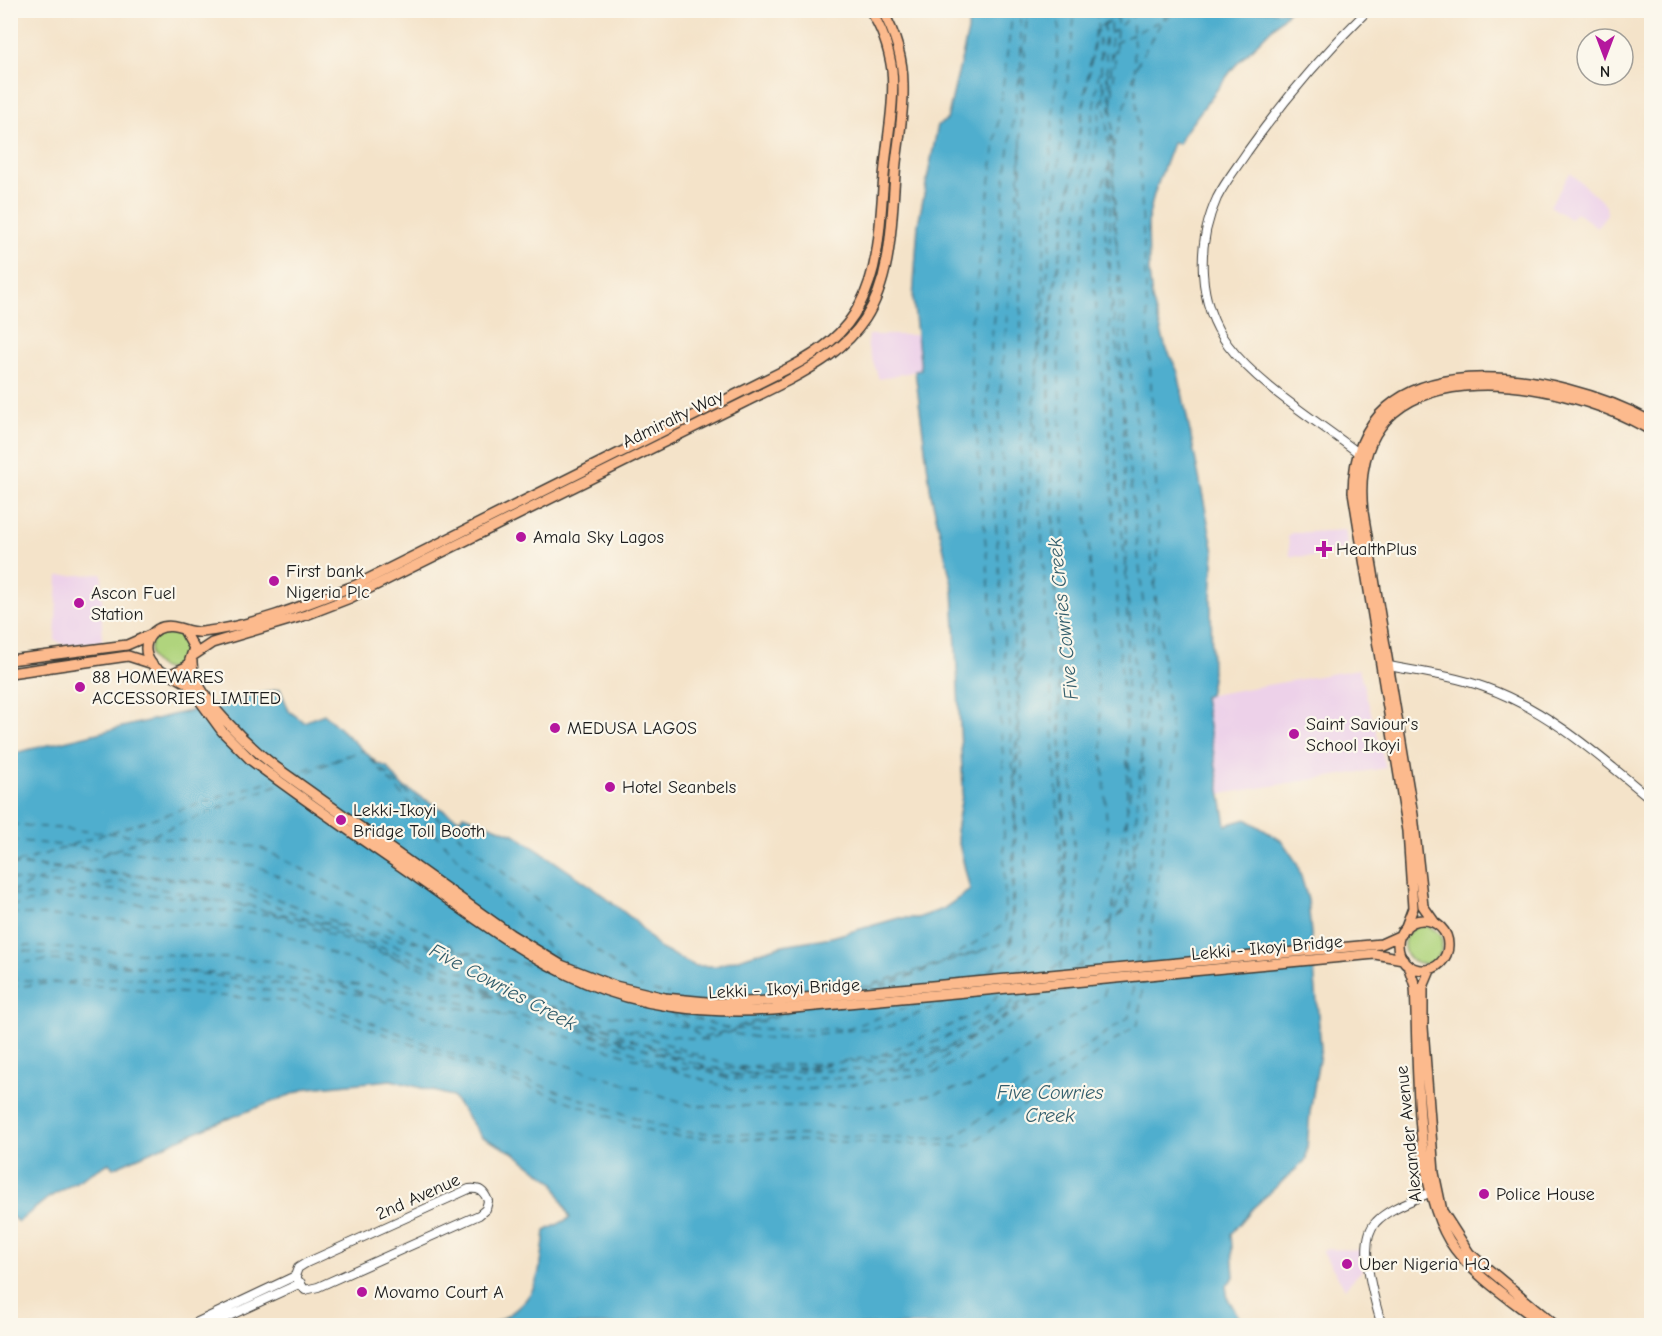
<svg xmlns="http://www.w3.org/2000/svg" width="1662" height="1336" viewBox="0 0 1662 1336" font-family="'Comic Neue',sans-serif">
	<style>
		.built { fill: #edd1e9 }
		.green { fill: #b0d47d; stroke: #66784c; stroke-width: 1.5 }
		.water { fill: #50aece; stroke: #366575; stroke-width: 1.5 }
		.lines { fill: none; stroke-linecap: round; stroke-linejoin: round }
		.ferry { stroke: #335e6c; stroke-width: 1.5; stroke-dasharray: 8 6; stroke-linecap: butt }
		.minor-casing { stroke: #3c3a36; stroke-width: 10 }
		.major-casing { stroke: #3c3a36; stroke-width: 12 }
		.minor { stroke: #fff; stroke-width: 8 }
		.major { stroke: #fcba8d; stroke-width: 9 }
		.poi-dot { fill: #b5179e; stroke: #fbf7ec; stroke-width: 2 }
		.labels { text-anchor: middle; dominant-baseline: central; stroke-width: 4.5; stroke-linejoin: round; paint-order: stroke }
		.street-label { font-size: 18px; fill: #1c1c1c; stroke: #fbf7ec }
		.poi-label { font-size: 18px; fill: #1c1c1c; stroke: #fbf7ec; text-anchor: start }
		.water-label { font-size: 20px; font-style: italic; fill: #335e6c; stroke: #fbf7ec }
	</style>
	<rect width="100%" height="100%" fill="#fbf7ec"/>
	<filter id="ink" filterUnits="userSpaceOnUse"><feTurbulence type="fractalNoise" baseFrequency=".0167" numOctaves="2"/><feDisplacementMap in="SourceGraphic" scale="12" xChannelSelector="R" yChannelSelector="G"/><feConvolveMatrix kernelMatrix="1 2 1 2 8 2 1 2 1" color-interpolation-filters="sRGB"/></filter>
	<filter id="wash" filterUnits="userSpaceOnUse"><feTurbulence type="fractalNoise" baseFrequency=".008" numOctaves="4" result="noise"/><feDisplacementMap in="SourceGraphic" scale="24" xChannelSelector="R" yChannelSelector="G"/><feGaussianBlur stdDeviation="1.35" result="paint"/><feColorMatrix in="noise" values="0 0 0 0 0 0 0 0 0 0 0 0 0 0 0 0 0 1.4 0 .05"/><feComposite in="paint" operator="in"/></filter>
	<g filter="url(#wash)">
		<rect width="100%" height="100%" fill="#f4e3c9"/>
		<path class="built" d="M1570,173l36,32 1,9 -10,13 -21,-15 -6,7 -20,-13z
			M869,335h48l4,35 -42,9 -12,-34z
			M1345,530l3,18 -33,9 -25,-1 -2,-20 3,-3z
			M102,574v67l-36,5 -11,-6 3,-64z
			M1359,669l27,99 -166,26 -16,-98z
			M1328,1249l35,1 1,18 -19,20 -23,-37z"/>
		<path class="green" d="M150 650a19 19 0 1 1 38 0a19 19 0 1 1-38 0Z
			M1404 945a19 19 0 1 1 38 0a19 19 0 1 1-38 0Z"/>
		<path class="water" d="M969,11h320l-55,56 -52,69 -3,8 -6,-1 -19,51 -6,26 1,53 3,26 13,46 13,27 36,180 -3,46 1,81 -3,16 -5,2 22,128 20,-6 36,22 15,22 11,37 13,148 -11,64 -4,48 -53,48 -22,26 3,43 -8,9 2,13 16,26h-755c47,-20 51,-45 56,-94l25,-13 -16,-35 -40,-30 -32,-16 -30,-41 -61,-16 -83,8 -96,37 -99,43 -4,-5 -61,35 -30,24 -8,-7v-461l270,-65 9,22 15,11 20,-8 53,49 10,4 15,19 58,34 3,-5 51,19 81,55 40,32 24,27 36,18h21l67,-21 49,-8 67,-19h19l25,-9 27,-19 -14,-59 7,-42 -10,-200 -22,-95 -16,-123 6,-1 -8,-71 5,-75 20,-99 9,-5 21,-89z"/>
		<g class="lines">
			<path class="ferry" d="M1096,10l7,80
				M1103,10l4,62
				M1110,10l4,215 60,533 -27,203
				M1132,10l3,60
				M1027,17l1,-7
				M1022,52l2,-13
				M1112,58l3,-15 67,-33
				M1101,59l3,-20 35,-29
				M1135,74l24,467 -4,47
				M1108,77l3,40
				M1104,95l5,55
				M1021,97v-87
				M1112,108l6,-98
				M1111,134l-6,97 56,546 -24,185
				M1113,148l24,-83 31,-55
				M1113,155l4,94
				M1110,164v112
				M1118,275l4,109
				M1110,293l-1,91 38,427 -34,106
				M1036,380l24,-370
				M1123,413l4,160
				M1127,596v124
				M1150,657l5,-61
				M1018,679l3,-120v-418
				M1019,704l5,-146 10,-149
				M1127,746v61
				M1142,749l7,-82
				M373,760l25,25 244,203
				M291,774l58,-19
				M295,777l68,-27 101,116 99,95
				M1014,784l-27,-389 19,-223 15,-106
				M1016,803l3,-79
				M1127,818v52
				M1015,823l1,-19
				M10,824l249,23 333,171 112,39
				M10,840l245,25 194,91 144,73
				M71,845l201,-65
				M1134,848l7,-88
				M10,863l205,19
				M17,863l50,-16
				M10,865l54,4
				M69,870l175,16 287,113
				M10,879l239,26 479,174 133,-1 101,-33 83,-56
				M223,885l291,115
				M92,888l30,-7 97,20
				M10,892l267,-107
				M10,894l265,21
				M54,896l33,-7
				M239,905l16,3
				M10,906l39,-8
				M268,911l19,4
				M10,913l262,17 165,65 305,97 85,-4 110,-16 139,-87
				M280,915l15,2 115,46
				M301,918l10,2
				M321,922l25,5
				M1107,924l20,-17v-32
				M356,929l60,13
				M1010,942l2,-1 4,-118
				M424,943l33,7
				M1062,944l4,-30 -19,-581 48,-302 24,-20
				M10,945l264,16 250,91 170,54h186l97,-22 127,-89 1,-13
				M10,949l136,18
				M465,952l84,17
				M1065,957l11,-43 -18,-571 42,-277
				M947,960l58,-36 -2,-168 -34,-416 44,-330
				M10,963l43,-3 277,23
				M1107,965l10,-95 14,-83 -12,-144 -7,-156 -19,-212 5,-74 10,-34
				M993,968l17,-23v-12
				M1074,969l29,-19 8,-26
				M1080,969l28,-128 -34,-529 27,-208 9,-39
				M1052,970l77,-63 4,-48
				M1060,970l7,-56 -19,-582 48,-301 31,-21
				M187,972l177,23
				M1016,973l48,-58 -30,-513 41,-392
				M976,978l50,-28v-125l-27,-419 20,-226 8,-170
				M10,979l287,23 365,134 306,10 170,-122 6,-46
				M67,982l57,-5 171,16 188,73 195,66 273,7 178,-122 5,-36
				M337,983l85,8
				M10,987l46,-4
				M880,987l58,-21
				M473,988l200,80h20
				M860,988l151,-47 6,-239
				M867,988l121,-39
				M430,991l64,6
				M653,991l16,3
				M1037,995l15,-7
				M374,997l109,14
				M514,1000l27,5
				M549,1006l25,4
				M552,1007l82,33
				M667,1010l63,19h116l85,-30
				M582,1011l186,28 123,-13 64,-29
				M493,1012l58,8
				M671,1012l31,26 28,-8
				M1002,1012l25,-12
				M554,1017l47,20 30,8
				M585,1024l11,2
				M603,1027l16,2
				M737,1027l44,-14
				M744,1027l44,-14
				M989,1028l65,-40
				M594,1029l10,3
				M630,1030l75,10 18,-6
				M603,1033l135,34 156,-7 101,-45
				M727,1033l10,-3
				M967,1041l10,-8
				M951,1045l17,-7
				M649,1046l55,21
				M918,1051l40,-5
				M656,1052l24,7
				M932,1054l12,-5
				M881,1055l104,-45 14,-17
				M843,1061l67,-9
				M697,1063l12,4
				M698,1068l187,2
				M796,1068l25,-3
				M807,1068l25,-4
				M708,1069l21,8 53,-7
				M717,1069l17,5 16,-1
				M737,1069l9,3
				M899,1069l18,-8
				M890,1070h39l98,-80
				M767,1073l79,-3
				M754,1075l21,-2"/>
		</g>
	</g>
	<g filter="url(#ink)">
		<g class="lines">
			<defs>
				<path id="minor" d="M1357,452c-41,-32 -98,-66 -129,-107 -31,-42 -32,-101 -11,-147 8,-16 20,-31 30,-46 36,-51 76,-98 121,-142
					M1389,666c32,6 65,10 95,21 65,23 116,70 168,113
					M189,1326l106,-50 3,-8 8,-5 163,-74c11,-1 15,2 19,12l-2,8 -7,6 -161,72 -13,3 -10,-14
					M207,1326l94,-43
					M1382,1326c-7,-24 -26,-85 -6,-104 13,-14 36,-21 53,-29"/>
				<path id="major" d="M184,630l10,18 -6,18 -17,8c-23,-2 -36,-31 -13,-45 15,-8 29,5 44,3 53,-6 106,-28 154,-47l435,-218c29,-15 54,-33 69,-63 22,-41 20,-93 25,-138 3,-32 10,-65 7,-96 -3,-21 -10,-42 -22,-60
					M194,655l18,-12 94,-28 44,-17 437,-217c30,-16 59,-33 78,-62 29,-45 26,-105 31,-156 3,-26 8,-52 7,-78 0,-26 -8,-52 -21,-75
					M10,660l117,-15 25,-11
					M192,661c-1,33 59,87 85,107l233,166 51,31 54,21 50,12 52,5 55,-2 609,-57 20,-9
					M10,673l118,-17 22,7
					M171,674l16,9 35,48 30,30c52,39 106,76 160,113 128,91 195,145 361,136l602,-56 28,5
					M1398 945a25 25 0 1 1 50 0a25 25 0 1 1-50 0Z
					M1435,923l-12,-17 -10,-91 -50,-303c-19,-171 194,-138 289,-81
					M1405,929l8,-21 -5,-77 -55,-339c2,-158 206,-122 299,-70
					M1408,965l7,21c4,72 -3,206 40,263 23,30 60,53 90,77
					M1431,968l-8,19v40l11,146 8,38 27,42 87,73"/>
			</defs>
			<use href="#minor" class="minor-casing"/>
			<use href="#major" class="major-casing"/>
			<use href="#minor" class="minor"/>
			<use href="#major" class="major"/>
		</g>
	</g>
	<g class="poi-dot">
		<circle cx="521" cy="537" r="6"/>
		<path d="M1321 540h6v6h6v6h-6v6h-6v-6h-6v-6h6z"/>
		<circle cx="274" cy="581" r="6"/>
		<circle cx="79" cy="603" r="6"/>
		<circle cx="80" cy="687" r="6"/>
		<circle cx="555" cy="728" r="6"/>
		<circle cx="1294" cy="734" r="6"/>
		<circle cx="610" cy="787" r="6"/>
		<circle cx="341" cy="820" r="6"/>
		<circle cx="1484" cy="1194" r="6"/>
		<circle cx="1347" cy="1264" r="6"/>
		<circle cx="362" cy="1292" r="6"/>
	</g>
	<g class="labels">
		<g class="street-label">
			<text transform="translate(673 419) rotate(-26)">Admiralty Way</text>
			<text transform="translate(1267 948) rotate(-5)">Lekki - Ikoyi Bridge</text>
			<text transform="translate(784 989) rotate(-3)">Lekki - Ikoyi Bridge</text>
			<text transform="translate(1409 1134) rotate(-96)">Alexander Avenue</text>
			<text transform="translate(418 1197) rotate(-24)">2nd Avenue</text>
		</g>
		<g class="poi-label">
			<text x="533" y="537">Amala Sky Lagos</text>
			<text x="1336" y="549">HealthPlus</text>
			<text x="286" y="571">First bank<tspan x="286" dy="21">Nigeria Plc</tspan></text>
			<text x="91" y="593">Ascon Fuel<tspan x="91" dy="21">Station</tspan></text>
			<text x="92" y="677">88 HOMEWARES<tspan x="92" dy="21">ACCESSORIES LIMITED</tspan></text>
			<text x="1306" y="724">Saint Saviour's<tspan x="1306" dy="21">School Ikoyi</tspan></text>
			<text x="567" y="728">MEDUSA LAGOS</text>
			<text x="622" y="787">Hotel Seanbels</text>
			<text x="353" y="810">Lekki-Ikoyi<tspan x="353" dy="21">Bridge Toll Booth</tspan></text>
			<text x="1496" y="1194">Police House</text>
			<text x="1359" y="1264">Uber Nigeria HQ</text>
			<text x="374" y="1292">Movamo Court A</text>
		</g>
		<g class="water-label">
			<text transform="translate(1063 619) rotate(-96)">Five Cowries Creek</text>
			<text transform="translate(503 987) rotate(28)">Five Cowries Creek</text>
			<text x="1050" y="1092">Five Cowries<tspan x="1050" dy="23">Creek</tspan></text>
		</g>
	</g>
	<rect width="1662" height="1336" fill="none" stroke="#fbf7ec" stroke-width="36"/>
	<g transform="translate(1605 57) rotate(180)"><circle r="28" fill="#fbf7ec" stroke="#a29f99" stroke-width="1.5"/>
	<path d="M0-4.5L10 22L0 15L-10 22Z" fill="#b5179e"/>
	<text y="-9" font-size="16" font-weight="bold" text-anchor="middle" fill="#1c1c1c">N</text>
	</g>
</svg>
